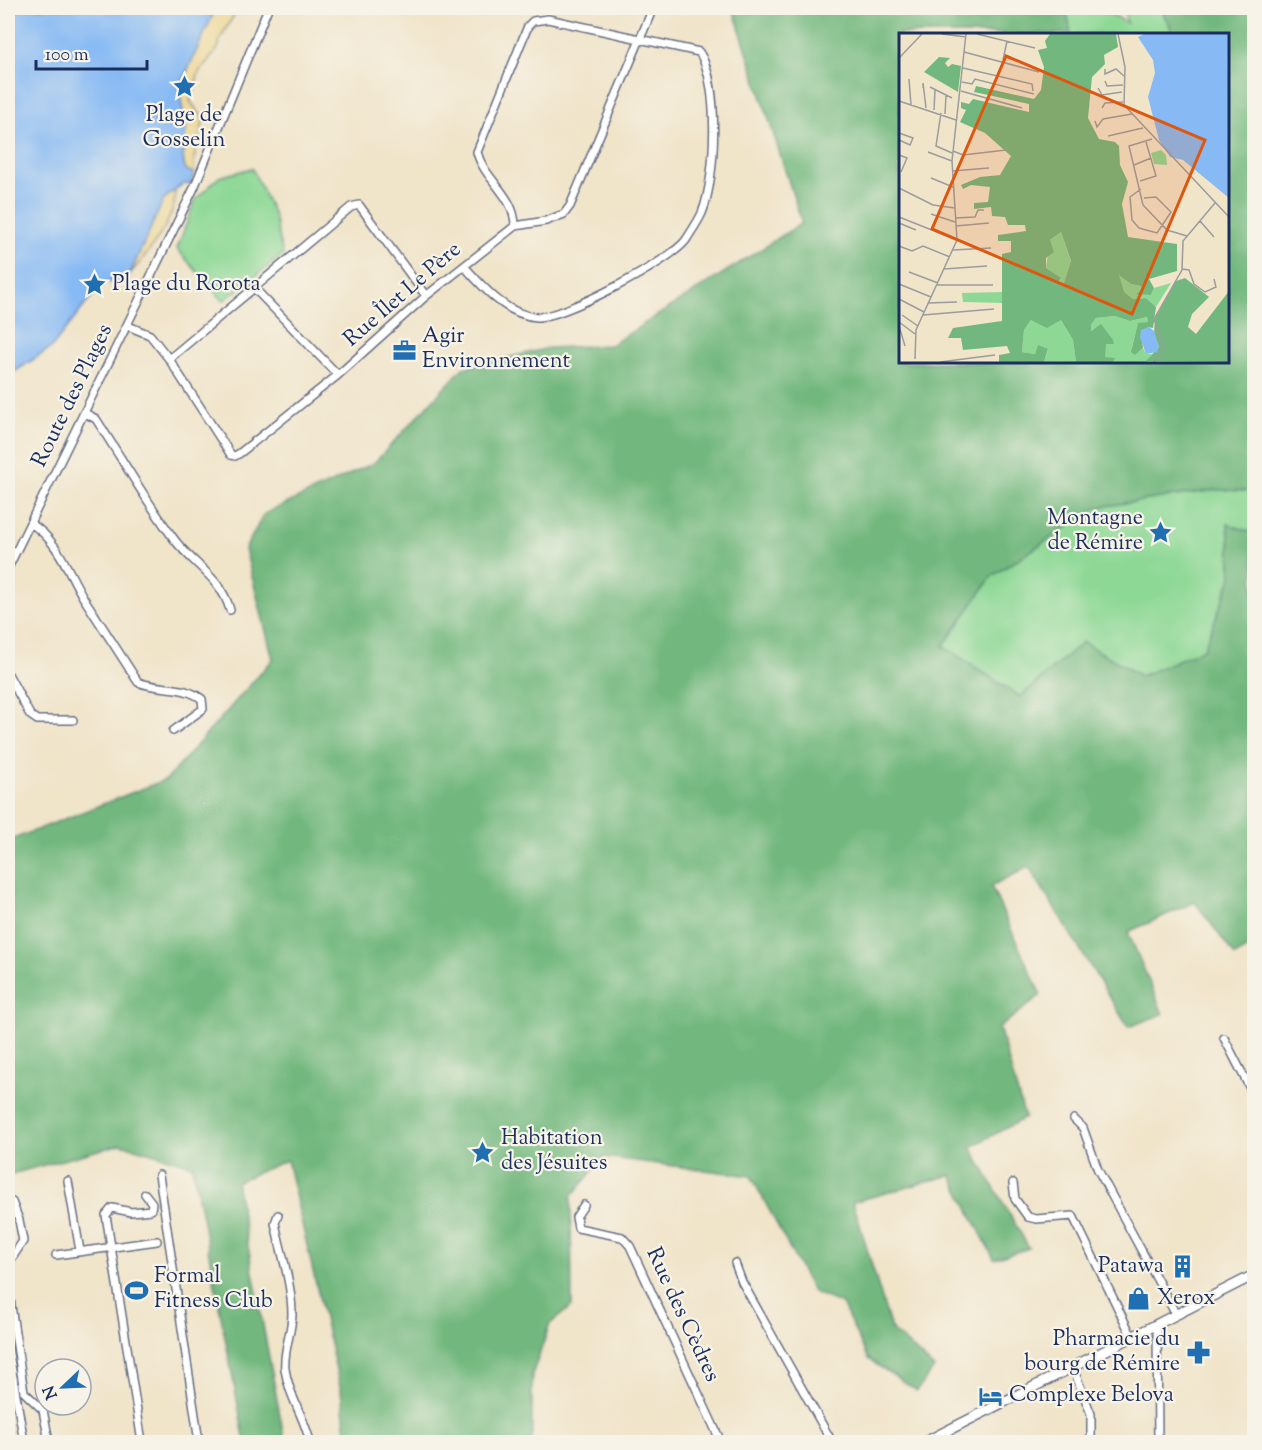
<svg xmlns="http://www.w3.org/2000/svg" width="1262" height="1450" viewBox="0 0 1262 1450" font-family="'Sorts Mill Goudy',serif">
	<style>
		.green { fill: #8dd895; stroke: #54847a; stroke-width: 1.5 }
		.forest { fill: #72b87e; stroke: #46746e; stroke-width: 1.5 }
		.sand { fill: #eeda9e; stroke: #84847e; stroke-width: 1.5 }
		.water { fill: #87baf4; stroke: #5174a9; stroke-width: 1.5 }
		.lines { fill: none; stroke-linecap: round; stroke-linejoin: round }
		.minor-casing { stroke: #666e83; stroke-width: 10 }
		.major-casing { stroke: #666e83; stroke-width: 12 }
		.minor { stroke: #fff; stroke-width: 7 }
		.major { stroke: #fff; stroke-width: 9 }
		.labels { text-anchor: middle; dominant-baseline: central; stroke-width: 4.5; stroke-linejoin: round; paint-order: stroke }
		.poi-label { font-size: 22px; fill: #1b2f5e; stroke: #f7f3e8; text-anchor: start }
		.street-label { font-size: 22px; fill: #1b2f5e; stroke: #f7f3e8 }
		.inset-road { fill: none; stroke: #9b9c9e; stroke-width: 1.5 }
		.view { fill: #de5710; fill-opacity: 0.15; stroke: #de5710; stroke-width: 3 }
		.inset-edge { fill: none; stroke: #1b2f5e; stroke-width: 3 }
	</style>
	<rect width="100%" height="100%" fill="#f7f3e8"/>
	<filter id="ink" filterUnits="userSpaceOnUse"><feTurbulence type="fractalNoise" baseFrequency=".0167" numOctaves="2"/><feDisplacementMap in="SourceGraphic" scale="12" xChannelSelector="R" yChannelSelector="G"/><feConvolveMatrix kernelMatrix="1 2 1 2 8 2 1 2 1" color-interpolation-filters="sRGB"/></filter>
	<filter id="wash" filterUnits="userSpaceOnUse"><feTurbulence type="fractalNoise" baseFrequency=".008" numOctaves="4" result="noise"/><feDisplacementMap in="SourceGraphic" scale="24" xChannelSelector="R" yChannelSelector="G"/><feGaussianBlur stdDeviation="1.35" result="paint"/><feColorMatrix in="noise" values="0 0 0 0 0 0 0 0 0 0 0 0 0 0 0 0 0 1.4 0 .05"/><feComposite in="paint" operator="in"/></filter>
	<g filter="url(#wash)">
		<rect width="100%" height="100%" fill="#f0e4c9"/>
		<path class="green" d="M1066,8h35l26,15 -4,-15h37l11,19 -2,7h-98z
			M252,168l22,47 9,40 -60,46 -46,-52 18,-49 24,-23z
			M1216,490l38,1v42l-26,-8 4,51 -28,73 -63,27 -58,-34 -63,55 -77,-51 49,-70 106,-69z"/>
		<path class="forest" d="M733,8h333l5,26h-171v328h328v-328h-59l2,-7 -11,-19h94v483l-38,-1 -118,17 -106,69 -49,70 77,51 63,-55 58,34 63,-27 28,-73 -4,-52 26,9v411l-19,12 -40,-54 -67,30 35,82 -35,13 -99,-160 -38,19 50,109 -42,33 26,90 -54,29 58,101 -35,11 -43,-84 -98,27 38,127 43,39 -17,23 -49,-32 -26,-55 -29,-12 -62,-116 -147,-19 -33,40 1,109 -22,18 -18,51v67h-185l-6,-51 -54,-231 -51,22 49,260h-40l-53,-277 -71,-21 -113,31v-334l159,-62 106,-120 -28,-110 19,-35 110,-51 89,-95 86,-20 62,-3 191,-122z"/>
		<path class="sand" d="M196,8h42l-18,31 -2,10 -19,23 -9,29 14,18 -10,39v16l-9,-5 -2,-12 3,-28 -3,-14 -8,-16z
			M175,190c4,28 -34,73 -53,92h-19l-51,65 -44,29 135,-134 21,-43z"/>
		<path class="water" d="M8,8h208l-37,81 7,40 -3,28 2,12 9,5 -4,11 -7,-1 -19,15 -35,77 -7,6h-19l-51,65 -44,29z"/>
	</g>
	<g filter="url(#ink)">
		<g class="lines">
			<defs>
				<path id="minor" d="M464,266c19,21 42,49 73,51 26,1 134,-56 149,-77 5,-8 12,-18 16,-27 14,-34 18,-131 -3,-161l-151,-33 -15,2 -5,5 -51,126c7,28 38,43 38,74
					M254,288l84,87
					M128,326l22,9 19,24 62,96 4,1 5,-3 98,-78 88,-79 89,-70 31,-5 18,-7 6,-8 83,-198
					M169,359l182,-152 8,-2 67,91
					M85,413l11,6c26,40 50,82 78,120 20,27 47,38 56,71
					M30,523c28,17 37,47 53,74 18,28 37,57 55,85 22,9 44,2 64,17l1,10 -30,22
					M8,568l186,-380 74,-180
					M8,674l22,41 7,5h36
					M1224,1038l30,58
					M1074,1119l9,9 15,42 76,141 5,3
					M159,1175l40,267
					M68,1181l12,70
					M1013,1183l2,16 13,18 8,2 37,-3 60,123
					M584,1205l-8,12 2,11 44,9 8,9 91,196
					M278,1215l-3,8c6,29 17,62 17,91 0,19 -9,36 -7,55 4,28 19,47 25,73
					M56,1255l101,-14
					M735,1263l7,19 90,160
					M8,1264l15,-23 -4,-21 -7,-18
					M8,1286l16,106 19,18 6,32
					M1157,1326l1,116
					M8,1348l16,94
					M1073,1368l18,46v28
					M946,1432l3,10
					M142,1442l-36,-227 6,-7 19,4 20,-2 1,-7 -7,-9"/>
				<path id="major" d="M925,1442l329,-167"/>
			</defs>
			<use href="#minor" class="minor-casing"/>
			<use href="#major" class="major-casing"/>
			<use href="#minor" class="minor"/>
			<use href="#major" class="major"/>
		</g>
	</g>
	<defs>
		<symbol id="sight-bare" viewBox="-9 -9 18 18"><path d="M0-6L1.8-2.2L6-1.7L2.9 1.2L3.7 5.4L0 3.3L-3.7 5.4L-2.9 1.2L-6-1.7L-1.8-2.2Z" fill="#1f6fb2" stroke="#f7f3e8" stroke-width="2.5" paint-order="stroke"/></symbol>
		<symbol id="office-bare" viewBox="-9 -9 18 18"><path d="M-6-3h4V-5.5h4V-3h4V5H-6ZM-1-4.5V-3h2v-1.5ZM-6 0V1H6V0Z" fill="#1f6fb2" stroke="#f7f3e8" stroke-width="2.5" paint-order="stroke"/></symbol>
		<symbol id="building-bare" viewBox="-9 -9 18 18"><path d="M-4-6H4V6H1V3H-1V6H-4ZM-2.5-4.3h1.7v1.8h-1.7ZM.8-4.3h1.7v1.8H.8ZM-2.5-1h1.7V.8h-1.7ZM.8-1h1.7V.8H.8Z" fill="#1f6fb2" stroke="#f7f3e8" stroke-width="2.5" paint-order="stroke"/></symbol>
		<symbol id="stadium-bare" viewBox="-9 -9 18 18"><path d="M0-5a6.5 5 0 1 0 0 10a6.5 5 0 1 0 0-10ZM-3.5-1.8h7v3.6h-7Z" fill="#1f6fb2" stroke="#f7f3e8" stroke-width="2.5" paint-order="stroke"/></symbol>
		<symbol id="shop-bare" viewBox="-9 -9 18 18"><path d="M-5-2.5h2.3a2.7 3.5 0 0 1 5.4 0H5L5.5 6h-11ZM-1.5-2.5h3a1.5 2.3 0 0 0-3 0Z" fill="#1f6fb2" stroke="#f7f3e8" stroke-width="2.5" paint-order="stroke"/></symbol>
		<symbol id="pharmacy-bare" viewBox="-9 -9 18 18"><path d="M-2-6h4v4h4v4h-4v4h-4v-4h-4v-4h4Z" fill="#1f6fb2" stroke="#f7f3e8" stroke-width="2.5" paint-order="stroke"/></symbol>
		<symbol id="hotel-bare" viewBox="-9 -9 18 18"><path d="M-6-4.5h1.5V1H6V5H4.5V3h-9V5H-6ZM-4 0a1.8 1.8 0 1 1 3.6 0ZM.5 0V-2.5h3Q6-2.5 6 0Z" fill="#1f6fb2" stroke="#f7f3e8" stroke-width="2.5" paint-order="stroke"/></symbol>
	</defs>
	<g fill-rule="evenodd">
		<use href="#sight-bare" x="168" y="70" width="33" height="33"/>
		<use href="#sight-bare" x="78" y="268" width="33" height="33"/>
		<use href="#office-bare" x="388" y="334" width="33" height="33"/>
		<use href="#sight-bare" x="1144" y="516" width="33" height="33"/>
		<use href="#sight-bare" x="466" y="1136" width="33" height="33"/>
		<use href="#building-bare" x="1166" y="1250" width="33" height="33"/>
		<use href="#stadium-bare" x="120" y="1274" width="33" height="33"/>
		<use href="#shop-bare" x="1122" y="1282" width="33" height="33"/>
		<use href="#pharmacy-bare" x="1182" y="1336" width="33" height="33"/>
		<use href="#hotel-bare" x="974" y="1380" width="33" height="33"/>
	</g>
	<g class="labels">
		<g class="poi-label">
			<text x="184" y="116" text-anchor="middle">Plage de<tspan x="184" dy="25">Gosselin</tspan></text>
			<text x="112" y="285">Plage du Rorota</text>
			<text x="422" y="337">Agir<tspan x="422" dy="25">Environnement</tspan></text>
			<text x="1143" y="519" text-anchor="end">Montagne<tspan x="1143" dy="25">de Rémire</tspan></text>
			<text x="501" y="1139">Habitation<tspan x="501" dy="25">des Jésuites</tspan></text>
			<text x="1164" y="1267" text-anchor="end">Patawa</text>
			<text x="154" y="1277">Formal<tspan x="154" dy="25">Fitness Club</tspan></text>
			<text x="1157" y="1299">Xerox</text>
			<text x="1180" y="1340" text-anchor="end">Pharmacie du<tspan x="1180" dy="25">bourg de Rémire</tspan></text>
			<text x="1009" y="1396">Complexe Belova</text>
		</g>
		<g class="street-label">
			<text transform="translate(403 295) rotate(-41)">Rue Îlet Le Père</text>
			<text transform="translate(73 396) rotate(-64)">Route des Plages</text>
			<text transform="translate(682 1315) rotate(65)">Rue des Cèdres</text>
		</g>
	</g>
	<g transform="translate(899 33)">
		<rect width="330" height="330" fill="#f0e4c9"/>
		<path d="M262,117l5,5 1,10 -13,-1 -3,-11zM162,199l10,30 -8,24 -5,-3 3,-4 -15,-11 4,-28zM219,240l13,11 14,3 -8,6 14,2 3,-7 17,-5 -15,24 -10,-9 -13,1 -10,-7zM104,259l-1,11 -39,-1 -1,-9zM216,283l15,5 17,-4 1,5 -10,2 -6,23 3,8 8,-7 3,6h6l-5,8h-34l1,-3 -9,-2v-13h9l-16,-17 -8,4 1,-6 5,-7zM132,287h30l12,20 3,22h-32l4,-12 -10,-4 -3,8 -13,-2 2,-22z" fill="#8dd895"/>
		<path d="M151,1h66l2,13 -14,8 1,9 -13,13 -4,41 11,21 16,3 4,4 1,19 8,17 -6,22 6,33 49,7v27l-28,8 5,9 -3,7 -15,-1 9,-7 -14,-3 -12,-9 5,17 9,7 13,-1 10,9 -3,21 -5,-1 -6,14 1,7 -8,7 -4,-3 7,-29 10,-1 -1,-5 -17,4 -15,-5 -19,2 -5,7v6l10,-7 12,16 1,4h-8l-1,13 10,1 -2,4h-37l-3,-22 -12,-20 -14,8 -16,-8 -7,10 -2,22 13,2 3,-9 10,4 -4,13h-45v-7l11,-2 -3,-7 -44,4 -2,-12h-13l5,-10 49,-7v-67l9,-2v-11h-13v-6l28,-4 -1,-6h-17l-3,-8 -13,-1 -1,-9 -17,2v-6l14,-1 2,-15 -19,-2 -8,4 -2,-4 19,-8 20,-2 11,-19 -26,-23 -25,-11 6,-12 -5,-2v-6l8,2 4,-5 56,13v-8l-55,-12 2,-6 58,13 7,-9 3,-23 -6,-17 9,-2 -2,-7zM162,199l10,29 -8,25 -5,-3 3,-5 -15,-10v-10l8,-6 -4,-12zM40,24l11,1 -5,5 3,4 4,-3 9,2 -3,26 -34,-20zM286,245l24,19 -17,17 -4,13 8,7 33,-43v71l-83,-1 13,-14 -5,-13 1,-16 21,-37z" fill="#72b87e" fill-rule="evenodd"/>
		<path d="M245,1h85v164l-46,-38 -13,-3 -11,-17 -11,-43 7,-24 -2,-13 -15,-23zM250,294l5,4 5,16 -2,5 -11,2 -6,-17 1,-7z" fill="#87baf4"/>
		<path class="inset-road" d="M43,1l24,3M78,1l58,14M219,1l7,33 -1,38 105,112M65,19l75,20M0,25l23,-24M104,27l4,-19M64,35l69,16 1,7M206,36v5l11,-5 8,7M10,46l2,26M206,48l2,5 16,-1M63,49l10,2 3,-5 59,15M31,54l22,11M24,55v-5l3,25M199,55l4,7 20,-3M62,58l61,17M0,68l57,19M203,75l3,-5 18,-1M35,77l1,-20M42,80l-5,33 16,7M46,81l1,-19M196,88l2,6 6,-8 29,-5M0,100l14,5 -3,7 -11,-5M209,103l35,-8M253,106l-23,7 14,59 24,25 20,6M54,118l10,4 43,-5M29,119l24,9M0,122l8,3 -6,14M235,132l17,-7M53,138l37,-3M32,145l22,9M241,148l16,-5 -10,-34M0,155l34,17 22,3M242,156l-11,8 2,23 7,8 18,5 14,-21 -15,-15 -12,1M32,181l24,8M0,184l58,23M56,185l20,-1 3,-7h6M301,188l14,16M0,190l17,7M57,193l33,-3M0,213l13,5 11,-5 27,11M54,217l38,-2M45,236l43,-3M283,236l7,1 5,14 11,8 11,-5 -2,-8M10,239l29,11M0,251l32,13M38,252h56M0,266l25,13M29,270l29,-1M3,282l16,11M24,282l71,-6M0,289l16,12M0,293l6,20M16,326l1,-29 41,-90 -5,-79 14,-127M41,329l55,-7M255,329l10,-14 -10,-29 28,-49 1,-29 32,-38"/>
		<path class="view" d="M107,23l199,84 -73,174 -200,-85z"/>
		<rect width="330" height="330" class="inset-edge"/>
	</g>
	<rect width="1262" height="1450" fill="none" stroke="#f7f3e8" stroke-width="30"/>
	<g transform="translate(63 1387) rotate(247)"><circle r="28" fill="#f7f3e8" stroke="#9fa5b1" stroke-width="1.5"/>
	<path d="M0-4.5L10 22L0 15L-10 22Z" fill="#1f6fb2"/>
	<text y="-9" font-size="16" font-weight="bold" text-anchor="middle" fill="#1b2f5e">N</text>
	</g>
	<path d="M36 60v9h111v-9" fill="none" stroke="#1b2f5e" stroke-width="3"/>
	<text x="45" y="60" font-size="18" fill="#1b2f5e" stroke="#f7f3e8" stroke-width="4.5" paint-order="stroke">100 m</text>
</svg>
